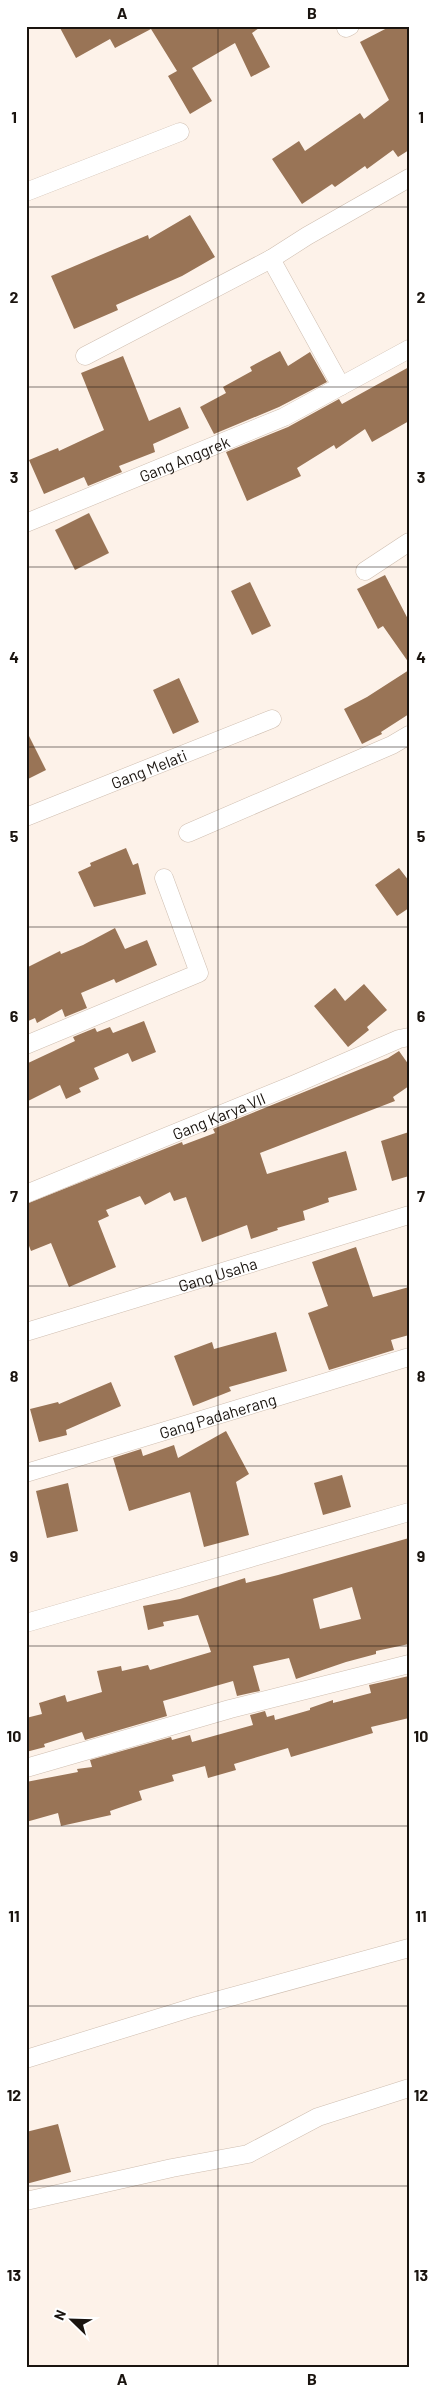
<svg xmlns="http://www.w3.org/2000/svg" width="435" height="2393" viewBox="0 0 435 2393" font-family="Barlow,sans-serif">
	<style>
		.building { fill: #997456; fill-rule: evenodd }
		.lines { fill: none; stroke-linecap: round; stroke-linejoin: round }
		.minor-casing { stroke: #cfbeb0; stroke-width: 19 }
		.minor { stroke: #fff; stroke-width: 18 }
		.grid { fill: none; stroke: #1a140f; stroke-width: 1; stroke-opacity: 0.55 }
		.labels { text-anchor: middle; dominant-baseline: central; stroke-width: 4; stroke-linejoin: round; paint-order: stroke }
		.street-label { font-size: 16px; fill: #1a140f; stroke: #fff }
		.neatline { fill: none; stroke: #1a140f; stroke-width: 2 }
		.grid-label { font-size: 16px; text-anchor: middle; font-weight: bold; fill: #1a140f }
	</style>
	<rect width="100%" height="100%" fill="#fdf2e9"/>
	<path class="building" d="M59,26h203l-10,7 18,34 -19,10 -16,-34 -43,25 20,33 -22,13 -22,-38 9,-5 -26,-42 -36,19 -5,-9 -34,19z
		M391,26h18v124l-11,7 -5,-7 -26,19 -2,-3 -30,21 -3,-3 -30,20 -30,-45 27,-18 6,10 55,-38 4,6 25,-19 -29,-58z
		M190,215l25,42 -33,19 -66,29 2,5 -44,19 -23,-53 97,-41 1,4z
		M280,351l8,15 22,-14 17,30 -48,25 -65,27 -14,-27 26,-14 -3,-6 29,-16 -2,-4z
		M123,356l26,65 31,-14 9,21 -36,16 2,8 -36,14 3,6 -34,14 -4,-9 -40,17 -15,-34 29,-12 1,3 45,-21 -23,-57z
		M409,367v54l-37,21 -7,-13 -29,20 -2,-4 -37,23 4,8 -54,25 -21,-49 62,-25 51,-28 3,5z
		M89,513l20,40 -34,17 -20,-40z
		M385,575l24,46v42l-26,-37 -5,3 -21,-40z
		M250,582l21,44 -19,9 -21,-44z
		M409,670v44l-28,18 1,2 -20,10 -18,-35 23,-12z
		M179,678l20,44 -26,12 -20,-44z
		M26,730l20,40 -20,10z
		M126,848l7,17 5,-2 8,31 -52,13 -16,-35 13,-6 -1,-3z
		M399,868l10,13v27l-12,8 -22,-31z
		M115,928l10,21 22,-9 10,25 -41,18 -2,-4 -33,14 6,15 -22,9 -3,-8 -25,14 -2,-5 -9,4v-54l34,-17 1,3 22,-9z
		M364,984l23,26 -20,17 2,3 -21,17 -34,-41 21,-18 10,13z
		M144,1021l12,31 -24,10 -4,-9 -34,15 5,11 -20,9 2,4 -15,7 -6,-14 -34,17v-38l49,-23 -2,-4 22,-9 2,4 13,-5 3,6z
		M399,1051l10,14v21l-16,11 2,4 -135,52 7,21 79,-23 11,39 -29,8 1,4 -26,9 2,9 -28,8 1,2 -27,9 -4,-14 -45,17 -16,-45 -12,4 -4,-9 -25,13 -5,-9 -34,14 3,6 -11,5 18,46 -47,20 -18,-44 -20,8 -5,-13v-34l156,-62 1,3 32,-12 -2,-4 175,-71z
		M409,1132v44l-17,5 -11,-40z
		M356,1247l17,50 36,-10v48l-18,5 3,10 -65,20 -21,-57 20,-7 -16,-44z
		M276,1332l11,39 -58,16 2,4 -38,15 -19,-50 38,-14 2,7z
		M111,1382l10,24 -55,24 1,5 -28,7 -9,-33 28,-7 1,2z
		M226,1431l23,43 -13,8 13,53 -45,12 -14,-55 -61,19 -16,-53 28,-9 2,7 31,-11 4,13z
		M342,1475l9,32 -28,8 -9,-32z
		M68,1483l10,48 -31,7 -11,-47z
		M409,1538v106l-33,7v3l-30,8 -50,17 -7,-21 -36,8 7,25 -23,5 -4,-15 -70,20 4,15 -82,24 -3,-8 -38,12 1,3 -19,5v-34l16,-4 -3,-11 26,-8 2,7 35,-10 -5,-21 24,-5 1,5 26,-6 2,5 61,-18 -13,-37 -35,7 1,4 -16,4 -5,-24 37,-7 65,-21 1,5 32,-8zM352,1587l9,32 -41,10 -7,-30z
		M409,1676v42l-38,9 2,6 -82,24 -3,-9 -54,16 2,6 -28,8 -3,-12 -33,9 2,6 -35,10 3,9 -32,11 1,4 -50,11 -3,-13 -32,9v-40l52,-10 -1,-3 15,-2 -2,-7 81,-23 1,3 18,-5 2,7 61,-17 -3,-10 15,-4 2,6 7,-2 1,5 35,-10v-2l23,-8v3l38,-10 -2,-8z
		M58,2124l13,48 -45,12v-52z"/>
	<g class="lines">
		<defs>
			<g id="minor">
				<path d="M346,28l4,-2"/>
				<path d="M26,192l154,-60"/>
				<path d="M271,259l70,127"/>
				<path d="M85,356l186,-97 36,-23 102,-58"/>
				<path id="s1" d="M26,523l258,-106 125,-68"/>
				<path d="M365,571l44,-29"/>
				<path id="s2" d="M26,817l246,-98"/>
				<path d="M188,833l204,-88 17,-10"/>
				<path d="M26,1045l173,-72 -35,-95"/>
				<path id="s3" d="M26,1194l269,-110 104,-45 10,-2"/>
				<path id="s4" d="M26,1332l383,-117"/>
				<path id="s5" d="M26,1473l383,-116"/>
				<path d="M26,1623l383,-111"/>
				<path d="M26,1768l204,-59 179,-45"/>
				<path d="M26,2059l168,-52 215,-59"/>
				<path d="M26,2201l146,-33 76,-14 70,-37 91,-29"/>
			</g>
		</defs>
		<use href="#minor" class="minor-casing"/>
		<use href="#minor" class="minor"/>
	</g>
	<path class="grid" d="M218,26v2341M26,207h383M26,387h383M26,567h383M26,747h383M26,927h383M26,1107h383M26,1286h383M26,1466h383M26,1646h383M26,1826h383M26,2006h383M26,2186h383"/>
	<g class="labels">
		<g class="street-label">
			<text stroke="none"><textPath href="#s1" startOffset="171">Gang Anggrek</textPath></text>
			<text stroke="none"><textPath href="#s2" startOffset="132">Gang Melati</textPath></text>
			<text stroke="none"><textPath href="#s3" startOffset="208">Gang Karya VII</textPath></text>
			<text stroke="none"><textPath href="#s4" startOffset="200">Gang Usaha</textPath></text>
			<text stroke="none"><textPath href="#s5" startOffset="200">Gang Padaherang</textPath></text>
		</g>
	</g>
	<rect width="435" height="2393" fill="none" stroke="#ffffff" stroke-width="55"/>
	<g transform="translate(72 2320) rotate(293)" stroke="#ffffff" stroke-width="4" paint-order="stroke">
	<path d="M0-4L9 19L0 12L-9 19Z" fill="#1a140f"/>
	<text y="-8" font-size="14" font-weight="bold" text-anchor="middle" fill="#1a140f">N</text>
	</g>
	<rect x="28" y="28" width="380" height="2338" class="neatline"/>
	<g class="grid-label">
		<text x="122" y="19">A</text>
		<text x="312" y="19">B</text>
		<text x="14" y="123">1</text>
		<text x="421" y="123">1</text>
		<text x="14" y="303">2</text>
		<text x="421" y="303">2</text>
		<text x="14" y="483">3</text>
		<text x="421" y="483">3</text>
		<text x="14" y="663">4</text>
		<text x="421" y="663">4</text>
		<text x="14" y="842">5</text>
		<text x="421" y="842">5</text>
		<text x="14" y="1022">6</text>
		<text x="421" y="1022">6</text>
		<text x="14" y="1202">7</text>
		<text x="421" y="1202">7</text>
		<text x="14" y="1382">8</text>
		<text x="421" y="1382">8</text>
		<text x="14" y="1562">9</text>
		<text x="421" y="1562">9</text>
		<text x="14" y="1742">10</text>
		<text x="421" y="1742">10</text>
		<text x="14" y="1922">11</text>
		<text x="421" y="1922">11</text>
		<text x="14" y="2101">12</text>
		<text x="421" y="2101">12</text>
		<text x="14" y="2281">13</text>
		<text x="421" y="2281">13</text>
		<text x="122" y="2385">A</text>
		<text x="312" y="2385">B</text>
	</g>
</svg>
